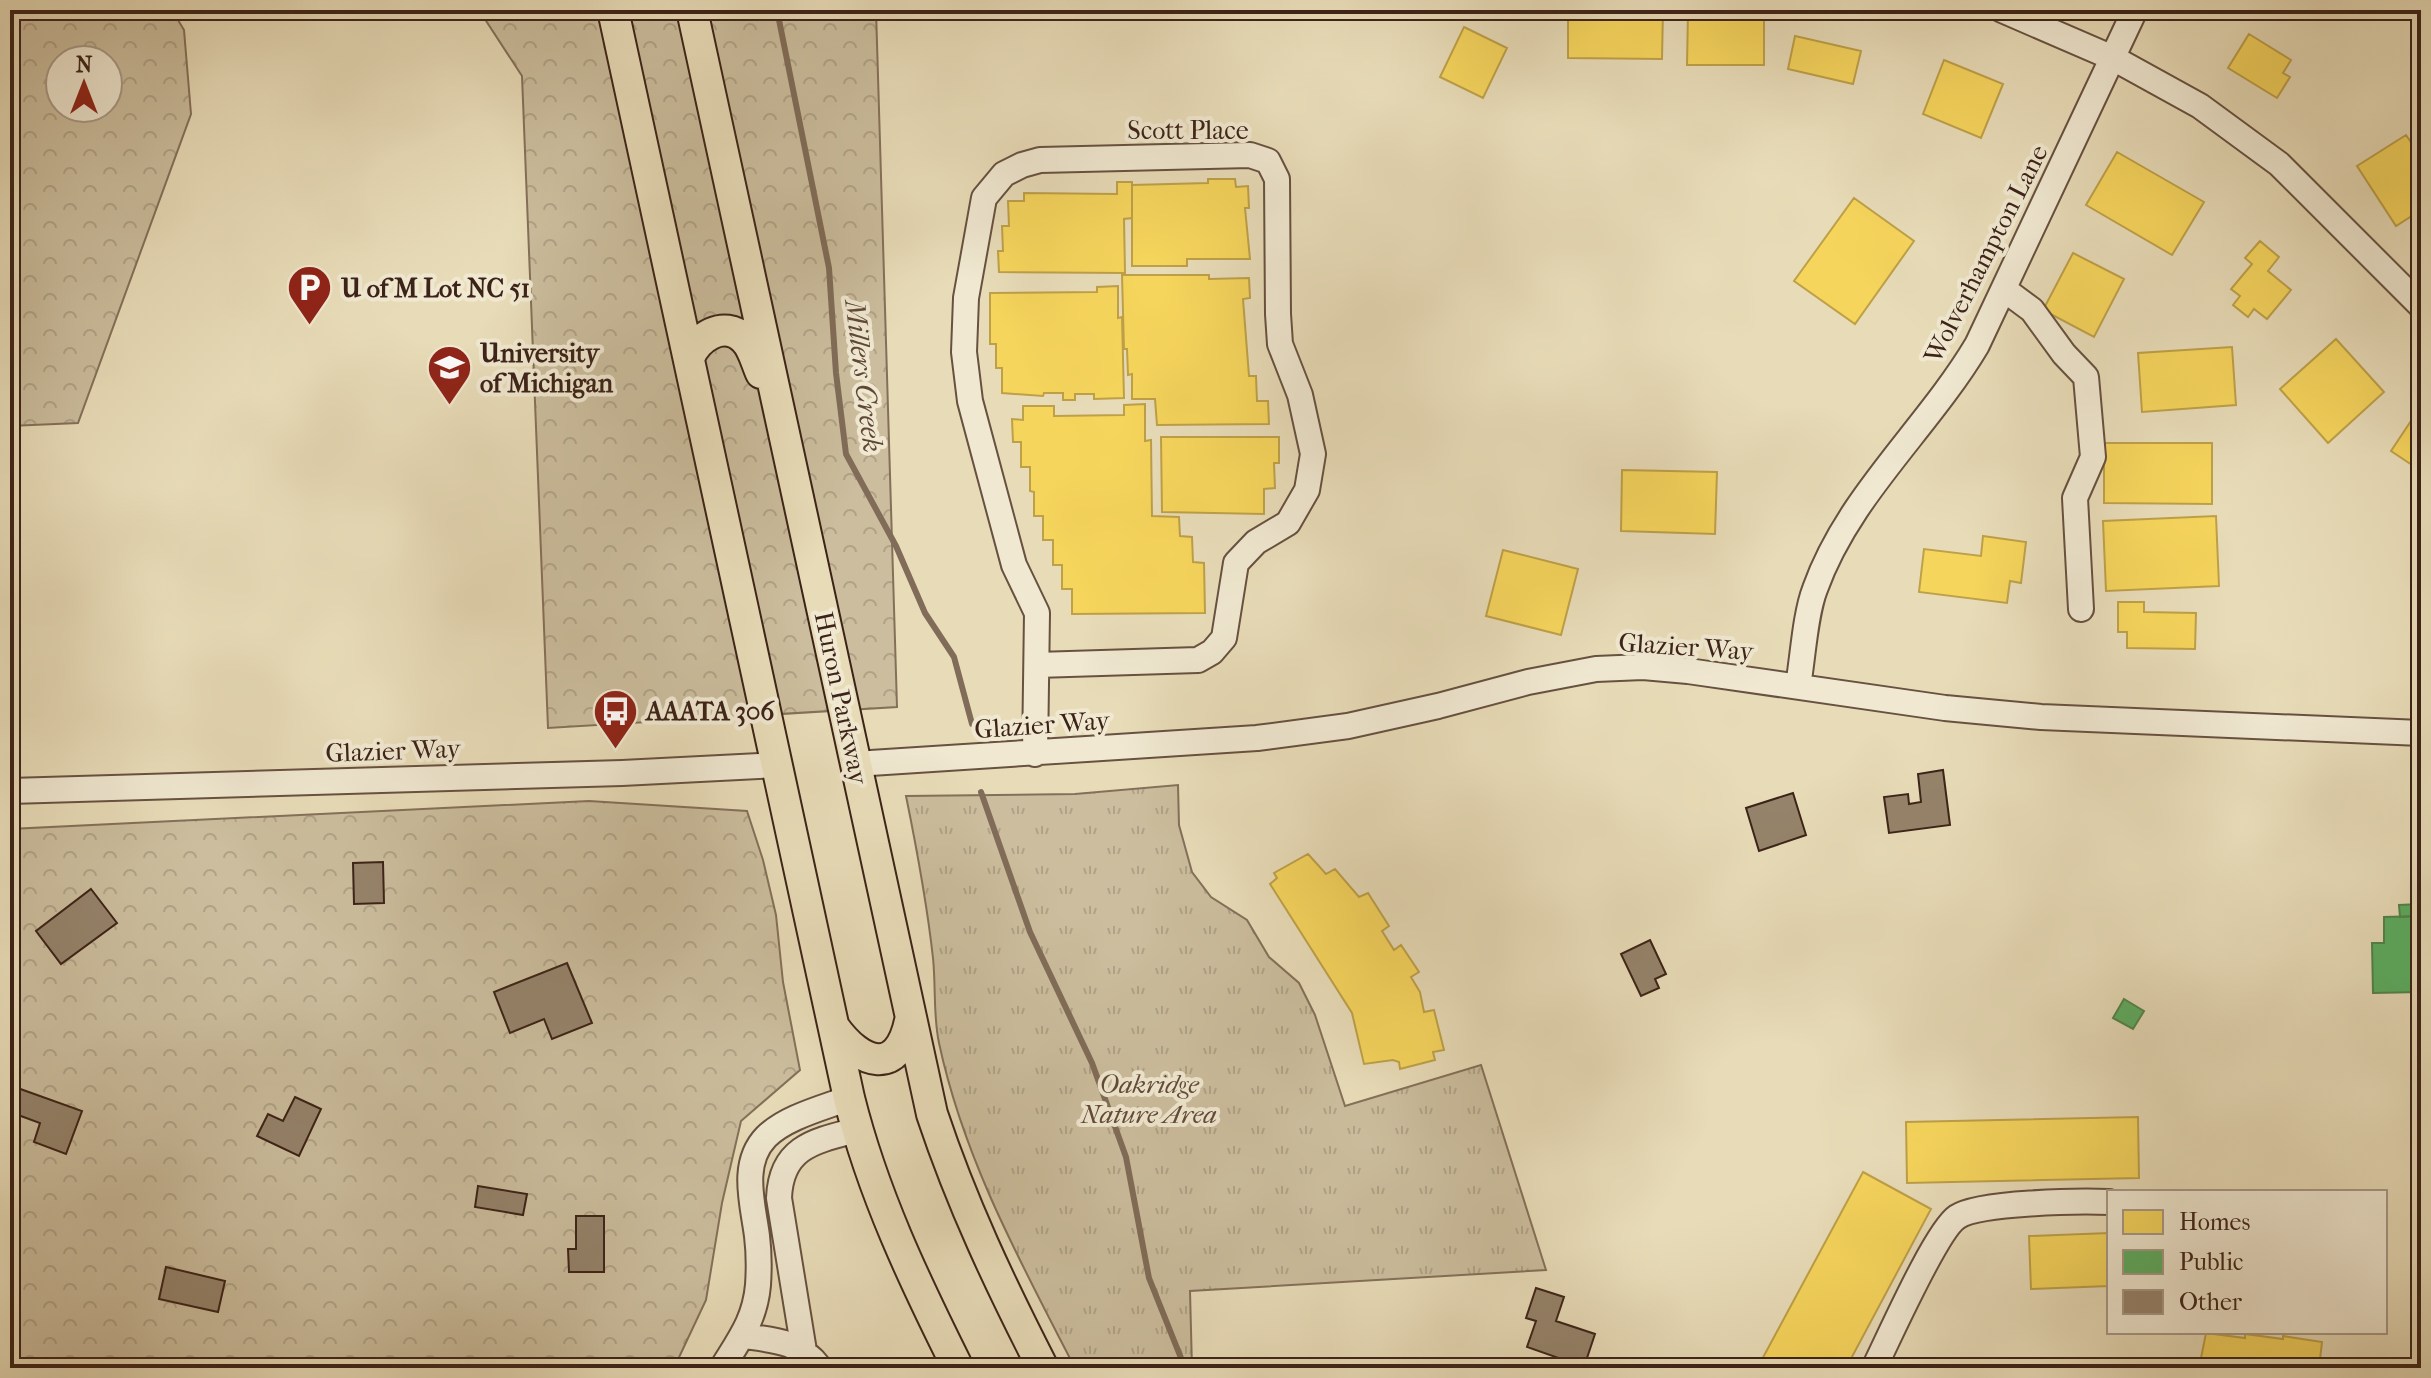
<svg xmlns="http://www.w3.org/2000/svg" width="2431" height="1378" viewBox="0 0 2431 1378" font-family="'IM FELL French Canon',serif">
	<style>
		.grass { fill: url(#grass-tufts); stroke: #84705a; stroke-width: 2 }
		.forest { fill: url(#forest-crowns); stroke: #84705a; stroke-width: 2; fill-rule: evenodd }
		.homes { fill: #f6d55c; stroke: #bea048; stroke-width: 2 }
		.public { fill: #5aae61; stroke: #51844b; stroke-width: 2 }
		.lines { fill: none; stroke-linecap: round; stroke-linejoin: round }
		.stream { stroke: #806c58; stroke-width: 6 }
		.building { fill: #95836b; stroke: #3c2318; stroke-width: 2 }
		.minor-casing { stroke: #675140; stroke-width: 28 }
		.major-casing { stroke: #3c2318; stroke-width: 34 }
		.minor { stroke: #f0e8d1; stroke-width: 24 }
		.major { stroke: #e8dcb8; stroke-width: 30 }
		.labels { text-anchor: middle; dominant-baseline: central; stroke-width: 8; stroke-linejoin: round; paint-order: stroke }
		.street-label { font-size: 26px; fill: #3c2318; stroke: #f0e8d1 }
		.poi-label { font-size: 26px; font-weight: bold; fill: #3c2318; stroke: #f0e8d1; text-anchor: start }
		.park-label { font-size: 26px; font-style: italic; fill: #604a39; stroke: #f0e8d1 }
		.water-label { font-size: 28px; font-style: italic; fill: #5e4838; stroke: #f0e8d1 }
	</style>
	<defs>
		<pattern id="grass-tufts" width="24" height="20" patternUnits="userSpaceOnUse" patternTransform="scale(2)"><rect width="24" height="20" fill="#cbbd9d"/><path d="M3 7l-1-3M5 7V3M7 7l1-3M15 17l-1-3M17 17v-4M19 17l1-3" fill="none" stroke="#afa286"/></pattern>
		<pattern id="forest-crowns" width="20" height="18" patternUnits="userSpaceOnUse" patternTransform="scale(2)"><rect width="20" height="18" fill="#cbbd9d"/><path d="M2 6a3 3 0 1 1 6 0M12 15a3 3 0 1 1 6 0" fill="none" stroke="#afa286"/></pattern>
	</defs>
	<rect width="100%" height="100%" fill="#e8dcb8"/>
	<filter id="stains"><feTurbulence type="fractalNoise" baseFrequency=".0025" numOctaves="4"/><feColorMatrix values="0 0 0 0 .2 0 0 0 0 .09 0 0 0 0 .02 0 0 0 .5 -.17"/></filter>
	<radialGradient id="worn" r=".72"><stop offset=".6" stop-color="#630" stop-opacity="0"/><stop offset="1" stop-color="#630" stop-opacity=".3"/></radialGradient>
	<path class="grass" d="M1178,785l1,40 13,47 19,25 36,23 22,37 30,26 16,32 30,91 136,-41 65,205 -356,21 2,77h-117c-54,-105 -111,-208 -136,-325 -6,-28 -3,-56 -6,-85 -6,-54 -16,-108 -27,-162l169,-2z"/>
	<path class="forest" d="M10,10h162l12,20 7,84 -113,309 -68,3zM60,60h48v48h-48z
		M479,10h397l21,697 -349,21 -26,-652z
		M589,801l158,10 16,49 13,55 7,67 17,88 -59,51 -19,82 -16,97 -32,68h-664v-539z"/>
	<path class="homes" d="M1568,10h95l-1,49 -94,-1z
		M2218,10h52v2l-52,4z
		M1688,12l76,1v52h-77z
		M1464,27l43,21 -24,50 -43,-21z
		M2249,34l42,26 -8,13 7,4 -13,21 -49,-30z
		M1795,36l66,15 -8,33 -65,-15z
		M1944,60l59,24 -22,54 -58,-24z
		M2406,135l15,22v53l-25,16 -39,-60z
		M2117,152l87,50 -32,53 -86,-50z
		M1208,179h27l1,8 12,-1 1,22h-4l5,51h-63v7h-55v-81l76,-2z
		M1117,182h15v36l-8,1 1,54 -126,-1 -1,-21h5l-1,-25h7l-1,-25h16v-8l93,1z
		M1854,198l60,43 -59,83 -61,-43z
		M2260,241l19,16 -11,14 23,19 -24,29 -13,-10 -6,8 -15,-12 7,-9 -9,-7 21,-25 -7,-6z
		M2073,253l51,26 -30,58 -51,-27z
		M1122,275h87v4l40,-1 1,20 -7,1 6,77h7l1,25h11l1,23 -112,1 -2,-26h-23v-25l-4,1 -1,-26h-3z
		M1118,286v32l4,-1 2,81 -30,1v-5h-19v6h-12v-7h-19l-1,3 -41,-3v-25h-6v-24h-6v-51l107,-1v-5z
		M2336,339l48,53 -56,51 -48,-54z
		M2232,347l4,58 -94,7 -4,-59z
		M1145,404v37l6,-1 1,76 27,1 1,19 12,1 1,25 11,1 1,50 -133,1v-25h-10v-24h-9v-25h-10v-24h-9v-24l-4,-1v-24h-9v-25h-8l-1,-23 11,1v-14h31v10l70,-1v-10z
		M2415,415l6,4v52l-30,-20z
		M1161,437h118v26h-5l1,25 -11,1v25l-102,-2z
		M2104,443h108v61l-108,-1z
		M1622,470l95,2 -2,62 -94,-3z
		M2216,516l3,70 -113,5 -3,-70z
		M1983,536l43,6 -5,41 -11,-2 -3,22 -88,-11 5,-43 57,7z
		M1503,550l75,19 -17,66 -75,-19z
		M2118,602h26v10l52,1 -1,36 -68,-1v-16h-9z
		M1308,854l18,20 9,-5 24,28 9,-4 21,33 -7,5 12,19 7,-5 18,27 -8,5 9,15 4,20 10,-2 10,40 -11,2 2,8 -35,9 -1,-7 -6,-2 -29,4 -12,-51 -82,-129 7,-6 -3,-5z
		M2138,1117l1,61 -232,5 -1,-61z
		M1863,1172l68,37 -85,159h-77l-9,-5z
		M2109,1233v53l-78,3 -2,-53z
		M2206,1333l39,5v-4l38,5v-3l39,6 -3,26h-120z
		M2421,1353v15h-86v-3l39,-2v-2h38v-7z"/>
	<path class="public" d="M2421,904v12l-21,1 -1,-12z
		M2421,916v76l-48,1 -1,-50h12v-26z
		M2124,999l20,12 -11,18 -20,-11z"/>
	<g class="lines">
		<path class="stream" d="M777,10l52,258 7,105 10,81 50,92 29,67 29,44 18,67
			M981,792l49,140 62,131 34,94 23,121 36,90"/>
	</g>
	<path class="building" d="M1943,770l7,55 -61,8 -5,-36 24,-3 1,10 12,-2 -3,-28z
		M1793,793l13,42 -47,16 -13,-43z
		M383,862l1,41 -30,1 -1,-41z
		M91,889l26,34 -56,41 -25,-33z
		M1650,940l16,34 -11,5 4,9 -18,8 -20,-42z
		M567,963l25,60 -40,16 -8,-20 -34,14 -16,-41z
		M12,1086l70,25 -16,43 -32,-12 6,-19 -30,-11z
		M295,1097l26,12 -22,47 -42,-20 11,-22 15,7z
		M478,1186l49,8 -4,21 -48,-8z
		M576,1216h28v56h-35l-1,-23h8z
		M166,1267l59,14 -7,31 -59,-13z
		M1536,1288l28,9 -8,24 39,13 -11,33 -57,-20 9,-26 -10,-3z"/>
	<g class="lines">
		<defs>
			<path id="minor" d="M2002,10l111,48 87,48 79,58 142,142
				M2005,290l27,20 32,44 22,23 7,80 -18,41 6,111
				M1798,686c5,-29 7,-71 17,-97 33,-93 112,-160 162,-244l158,-335
				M1035,754l2,-141 -23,-48 -44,-164 -6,-49 2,-54 18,-100 20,-24 18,-9 18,-5 210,-5 18,6 9,18 1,135 2,30 20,51 13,59 -6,36 -19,33 -32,19 -20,21 -12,75 -12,14 -14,8 -161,5
				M855,764l402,-26 91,-12 90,-20 90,-24 68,-13 47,-2 45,4 257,37 96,9 380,16
				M10,791l612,-18 156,-8
				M743,1336c31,4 57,5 77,32
				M804,1351l-25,-153c2,-51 35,-57 78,-68
				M722,1368c17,-28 33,-48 36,-83 1,-15 1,-33 -1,-49 -4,-32 -17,-72 9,-99 20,-20 57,-29 83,-39
				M1874,1368c14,-28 62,-137 83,-151 22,-15 123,-16 152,-15"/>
			<path id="major" d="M613,10l236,1088c24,96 65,182 109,270
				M692,10l240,1104c30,90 68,170 111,254
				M689,358c7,-20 35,-39 55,-19 9,8 12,23 17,34
				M834,1027c27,38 64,50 76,-6"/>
		</defs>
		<use href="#minor" class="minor-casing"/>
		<use href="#major" class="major-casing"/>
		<use href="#minor" class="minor"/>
		<use href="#major" class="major"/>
	</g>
	<defs>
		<symbol id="parking-pin" viewBox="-11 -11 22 30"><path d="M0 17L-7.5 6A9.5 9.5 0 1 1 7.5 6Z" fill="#8f2418" stroke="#f0e8d1"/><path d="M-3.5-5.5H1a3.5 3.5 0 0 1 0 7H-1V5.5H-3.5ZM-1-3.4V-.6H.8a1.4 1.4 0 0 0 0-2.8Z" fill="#fff"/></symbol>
		<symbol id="university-pin" viewBox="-11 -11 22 30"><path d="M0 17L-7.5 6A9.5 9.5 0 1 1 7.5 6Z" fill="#8f2418" stroke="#f0e8d1"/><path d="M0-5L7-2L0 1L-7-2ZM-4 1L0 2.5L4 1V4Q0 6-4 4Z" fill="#fff"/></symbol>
		<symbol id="bus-pin" viewBox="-11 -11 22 30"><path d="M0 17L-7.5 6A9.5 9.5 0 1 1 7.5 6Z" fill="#8f2418" stroke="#f0e8d1"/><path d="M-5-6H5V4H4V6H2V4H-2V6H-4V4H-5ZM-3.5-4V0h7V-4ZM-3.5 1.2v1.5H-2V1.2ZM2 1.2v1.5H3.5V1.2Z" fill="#fff"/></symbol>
	</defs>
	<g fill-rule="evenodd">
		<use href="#parking-pin" x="284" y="262" width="51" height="69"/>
		<use href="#university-pin" x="424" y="342" width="51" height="69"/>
		<use href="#bus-pin" x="590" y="686" width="51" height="69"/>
	</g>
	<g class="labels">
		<g class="street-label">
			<text x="1188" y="130">Scott Place</text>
			<text transform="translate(1986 254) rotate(-63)">Wolverhampton Lane</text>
			<text transform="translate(1686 647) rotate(4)">Glazier Way</text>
			<text transform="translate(841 698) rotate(78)">Huron Parkway</text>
			<text transform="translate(1042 725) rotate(-4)">Glazier Way</text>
			<text transform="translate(393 751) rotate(-2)">Glazier Way</text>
		</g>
		<g class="poi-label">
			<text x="341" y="288">U of M Lot NC 51</text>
			<text x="480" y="353">University<tspan x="480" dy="30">of Michigan</tspan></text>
			<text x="646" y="711">AAATA 306</text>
		</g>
		<g class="park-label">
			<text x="1149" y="1084">Oakridge<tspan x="1149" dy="30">Nature Area</tspan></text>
		</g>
		<g class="water-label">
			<text transform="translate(864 376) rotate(83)">Millers Creek</text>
		</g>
	</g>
	<rect width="2431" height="1378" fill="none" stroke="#e8dcb8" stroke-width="40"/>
	<rect x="12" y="12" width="2407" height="1354" fill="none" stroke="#3c2318" stroke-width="4"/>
	<rect x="20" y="20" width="2391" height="1338" fill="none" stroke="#3c2318" stroke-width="2"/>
	<rect x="2107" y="1190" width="280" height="144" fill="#f0e8d1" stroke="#a89987" stroke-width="2"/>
	<rect x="2123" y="1210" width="40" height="24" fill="#f6d55c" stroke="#a89987" stroke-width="2"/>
	<text x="2179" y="1230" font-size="24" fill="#3c2318">Homes</text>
	<rect x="2123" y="1250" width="40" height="24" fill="#5aae61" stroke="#a89987" stroke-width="2"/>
	<text x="2179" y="1270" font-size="24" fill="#3c2318">Public</text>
	<rect x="2123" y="1290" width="40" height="24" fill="#95836b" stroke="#a89987" stroke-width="2"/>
	<text x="2179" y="1310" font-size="24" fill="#3c2318">Other</text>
	<g transform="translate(84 84)"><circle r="38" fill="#f0e8d1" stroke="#a89987" stroke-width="2"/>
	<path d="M0-6L14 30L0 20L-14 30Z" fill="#8f2418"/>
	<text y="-12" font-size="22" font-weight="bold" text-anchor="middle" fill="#3c2318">N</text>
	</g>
	<rect width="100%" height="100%" filter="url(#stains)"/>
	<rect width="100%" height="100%" fill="url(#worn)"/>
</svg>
